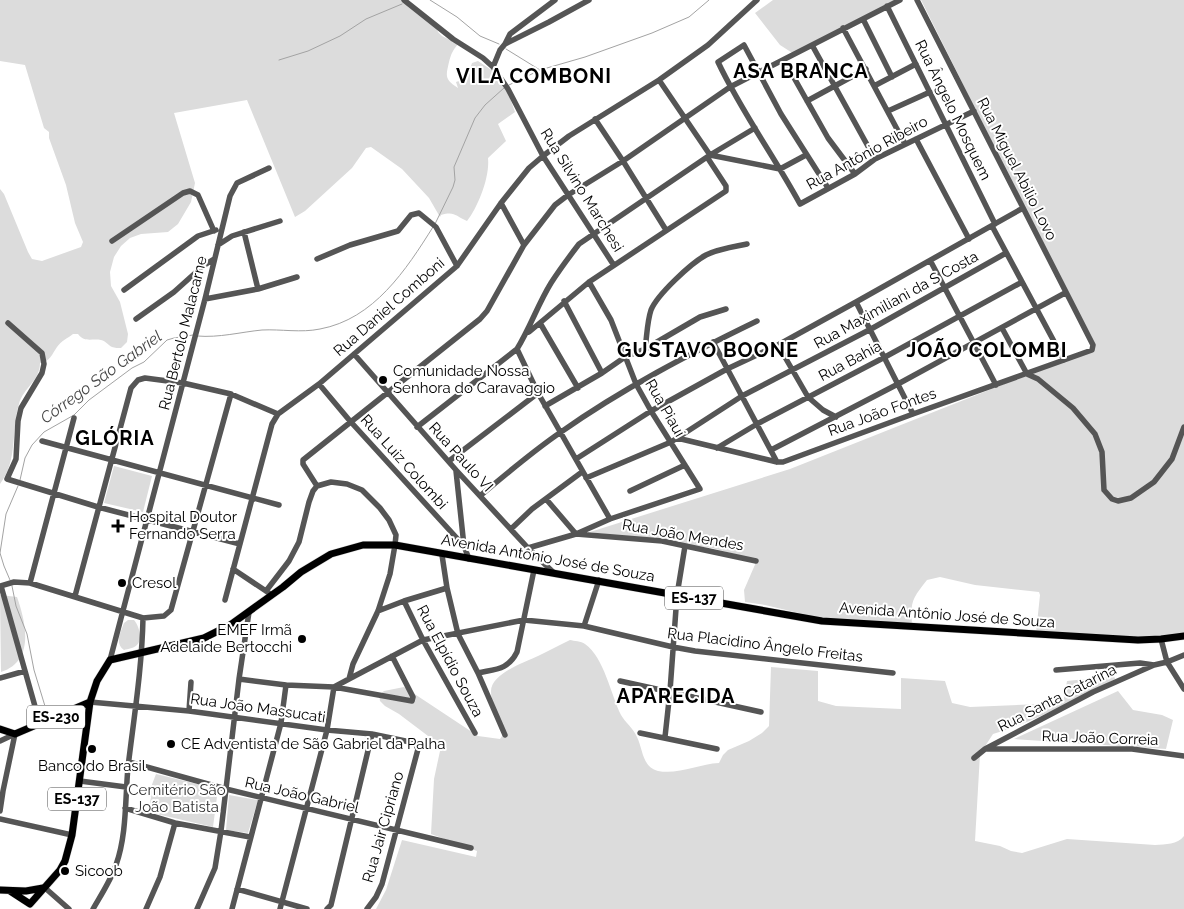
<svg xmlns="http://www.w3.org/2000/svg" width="1184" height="909" viewBox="0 0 1184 909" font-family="Raleway,sans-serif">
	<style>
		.green { fill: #dcdcdc }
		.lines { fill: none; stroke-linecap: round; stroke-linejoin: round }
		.stream { stroke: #a3a3a3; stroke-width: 1 }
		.major-casing { stroke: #dbdbdb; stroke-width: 8 }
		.minor { stroke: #555; stroke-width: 5.5 }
		.major { stroke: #000; stroke-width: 7 }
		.poi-dot { fill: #000; stroke: #fff; stroke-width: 2 }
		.labels { text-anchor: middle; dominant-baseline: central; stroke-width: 4; stroke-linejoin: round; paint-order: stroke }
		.shield { fill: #fff; stroke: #4c4c4c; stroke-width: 1 }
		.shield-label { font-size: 14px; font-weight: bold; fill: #000 }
		.street-label { font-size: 15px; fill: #000; stroke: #fff }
		.poi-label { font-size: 15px; fill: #000; stroke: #fff; text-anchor: start }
		.park-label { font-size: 15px; fill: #333; stroke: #fff }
		.water-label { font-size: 16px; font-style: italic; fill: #444; stroke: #fff }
		.district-label { font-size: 20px; font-weight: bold; letter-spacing: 1px; fill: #000; stroke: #fff }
	</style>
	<rect width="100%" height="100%" fill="#fff"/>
	<path class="green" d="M0,0h402l33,22 3,10 4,4 16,8c-5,6 -7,10 -9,18 -3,14 -5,17 9,26l-2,-6 11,-4 5,-15 6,-2 18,12 5,11 5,3 9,25 -17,12 8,17 -18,17c2,19 -10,49 -21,63 -12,-5 -12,-10 -26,-6l-1,2 -11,-19 -27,-29 -31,-22 -5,1 -14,20 -47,43 -10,6 -48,-117 -73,13 21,70 -4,19 -13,22 -10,8 -27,2 -11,4 -9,8 -7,11 -4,15 1,14 9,16 8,32 -1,8 -6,6c-3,0 -6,0 -9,-1 -4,-2 -6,-6 -11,-7 -9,-2 -16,3 -23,-6h-5c-5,4 -12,7 -16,13 -5,7 -7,15 -17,16 0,18 -17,25 -21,41 -8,26 -1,57 -19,80v-295l4,5 24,58 4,7 10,2 39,-14 2,-5 -8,-19 -9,-38 -17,-47v-6l-5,-4 -19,-63 -25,-4z
		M773,0h126l-105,54 -14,-9 -25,-32z
		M921,0h263v633l-26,4 -122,-4 4,-38 -1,-3 -64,-7 -35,-8 -13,3c-14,18 -17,21 -15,44l-88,-5 -59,-14 -20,-3 -1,-12 13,-30 -45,-12 -122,-16 200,-63 305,-121z
		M114,466l38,10 -9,36 -39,-9z
		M0,595l17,2c9,26 18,64 -16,75z
		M128,620h6c5,6 9,19 3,25 -3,3 -9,4 -13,5 -10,-7 -3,-18 0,-27z
		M570,640c4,1 11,1 15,4 19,13 26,51 36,71 4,7 12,13 16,22 6,12 5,30 21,34 20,4 41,-7 61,-8l4,-8 5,-5 21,-9 13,-8 7,-7 2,-59 47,4v30l18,5 65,3v-31l44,3 7,22 18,4 93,-4 4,-22 47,-5 1,3c-40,21 -79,42 -122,55l-13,20 -5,87 25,5 11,5 11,2 45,-14 88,6c11,-1 22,0 29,-9v73h-808l10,-19 16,-50 74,17 1,-6 -46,-17 3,-55 6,-28 -4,-9 -37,-28 -14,-8 -5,-5 -1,-6 5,-4 20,-4 74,49 22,3 4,-6c-4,-12 -13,-27 -13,-41 -1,-18 34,-30 47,-36 11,-5 21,-11 32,-16z
		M1118,691l15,19 29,5 11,5 -7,29 -152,-10z
		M156,774l62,15 -5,38 -65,-15 3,-15 -3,-2z
		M229,795l29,5 -10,33 -22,-3z"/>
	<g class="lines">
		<path class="stream" d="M430,0l27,17 23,19 19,8
			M506,49l34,21
			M279,60l29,-9 32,-15 26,-17 36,-15
			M509,85l31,-15 45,-13 67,-24 37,-16 20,-17
			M435,224l18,-37 2,-7 -1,-13 21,-49 10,-13 19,-17
			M197,336c22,2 44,-4 65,-6 19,-1 39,3 58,-1 54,-10 86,-59 113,-102
			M20,480l5,-22 7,-13 12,-13 30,-17 15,-15 43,-32 12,-6 23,-22 7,-2 19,-3
			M10,580l-6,-14 -4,-13 6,-39 12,-28
			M12,586l4,20 11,28 7,36 14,46"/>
		<defs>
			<path id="major" d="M0,729l15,5 75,-32
				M0,890l26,1 17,-3
				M10,891l20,13 30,-34 5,-9 7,-26 18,-133 7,-21 13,-21 94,-22 26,-13 53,-38 18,-15 30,-18 32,-9h32l427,76 316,19 23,-1 23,-3"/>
		</defs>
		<use href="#major" class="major-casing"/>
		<path class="minor" d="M404,0l49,39 30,19 10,9 15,22 35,67 70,108
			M887,6l108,218
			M863,19l29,58
			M843,28l62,116
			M505,44l44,-22 40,-22
			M812,45l63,114
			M784,60l44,78 27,36
			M493,67l7,-17 5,-6 5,-10 45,-34
			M659,80l51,75
			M874,86l42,-22
			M807,101l59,-32
			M888,111l42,-19
			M595,119l28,42 43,69
			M916,139l53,100
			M710,155l70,14 26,-14
			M828,188l-47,-74 -37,-69 -26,17c23,49 56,94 82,142l55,-30 20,-15 99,-48
			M501,203l23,42
			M992,226l72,134
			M244,232l14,57
			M112,241l71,-48 7,-2 8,4 16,36
			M218,245l14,-9 48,-15
			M317,259l33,-14 48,-14 13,-16 8,-2 17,14 21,39
			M931,262l65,123
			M124,290l74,-54 18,-6
			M205,299l53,-10 39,-12
			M564,301l38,72
			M856,302l57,112
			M136,319l38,-27 29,-26 11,-7
			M8,323l34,30 2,11 -2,9 -21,35 -3,13 -2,38 -9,20 91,28 142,37
			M540,323l38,65
			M1002,328l25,46 11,5 35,29 22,26 7,18 2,38 8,9 6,2 13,-3 23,-16 18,-23 12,-32
			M529,332l60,-50 137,-91v-5l-19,-29
			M713,342l64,120
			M778,345l30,52 15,13 13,7
			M517,349l21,44 72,126
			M645,349c2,-13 2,-27 6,-39 6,-15 40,-47 55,-55 12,-6 27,-8 41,-11
			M354,354l102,116 72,78 25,24
			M319,384l31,37 114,125 5,13
			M545,406l57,-33 23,-16 20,-8 55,-32 26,-8
			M417,427l100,-78c13,-21 21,-45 34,-66 9,-14 18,-26 28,-39l131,-89 45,-27
			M677,438l100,24h6l130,-48 179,-64 1,-5 -176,-345
			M42,441l237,64
			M717,448l40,-24 128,-67 137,-75
			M771,450l127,-66 167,-91
			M576,459l75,-48 76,-42 51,-24 78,-43 167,-94
			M449,461l89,-68
			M456,471l8,75
			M586,478l85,-36 71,-46 129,-67 135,-76
			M317,486l-14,-22v-4l177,-141 7,-8 37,-66 31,-40 13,-10 55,-34 107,-74 170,-87
			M630,491l55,-26
			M480,496c26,-22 53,-45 81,-64 61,-43 128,-78 196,-111
			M546,499l30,35 86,7 94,20
			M511,529l21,-20 50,-37
			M528,548l48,-14 34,-15 90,-30 -49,-78 -15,-27 -25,-64 -22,-38
			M442,555l5,33 11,46 20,39 27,62
			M233,569l36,24
			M30,583l44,-165
			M0,586l14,-4 16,1 113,35c-1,50 -9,99 -15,149 -3,32 -1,67 -12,98 -5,15 -15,30 -23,44
			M1,586l39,138
			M75,596l56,-208 7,-8 7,-2 38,5 48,11 47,20
			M225,600l47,-176 6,-10 41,-30 138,-118 44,-63 28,-35 14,-12 26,-20 90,-56 49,-35 49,-45
			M404,601l19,39 52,93
			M378,611l26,-10 43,-13
			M143,618l21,-2 7,-6 60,-216
			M584,626l15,-46
			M1161,639l6,23 17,27
			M110,660l95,-361 25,-103 7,-13 32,-15
			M1056,670l84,-7 14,2
			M478,673c18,-4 30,-3 39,-21l17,-82
			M0,678l25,-7
			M239,679l47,6 48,2 15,-8 4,-15 25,-53 12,-37 5,-29 1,-10 -7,-15 -9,-12 -18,-18 -15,-6 -16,-2 -14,4 -4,5 -4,11 -10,40 -10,19 -23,30
			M349,679l74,-39 101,-20 60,6 89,21 22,4 198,22
			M620,681l141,31
			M90,702l99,9 138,19 45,4 43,9 3,6 -36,135 -6,13 -9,12
			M189,711l2,-29
			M640,733l77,16
			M665,737l5,-46 7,-96 8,-49
			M0,741l15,-7
			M987,749h145l52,7
			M974,758l11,-9 108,-57 61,-27 13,-3 17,-7
			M129,762l97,27 245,59
			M80,781l46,6
			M125,808l50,15 75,14
			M0,811l3,-20 12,-57
			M0,819l72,16
			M44,887l25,22
			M237,889l70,20
			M146,909l14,-32 15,-54
			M197,909l18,-41 6,-37 18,-152 10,-67
			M232,909l49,-186 5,-38
			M280,909l47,-179 7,-43 78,14 1,-4 -21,-41
			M327,909l4,-4 41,-171"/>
		<use href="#major" class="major"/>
	</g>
	<g class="poi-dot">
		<circle cx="383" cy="380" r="5"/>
		<path d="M115.5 518.5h5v5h5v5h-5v5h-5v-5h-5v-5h5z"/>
		<circle cx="122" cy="583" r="5"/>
		<circle cx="302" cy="639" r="5"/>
		<circle cx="171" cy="744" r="5"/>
		<circle cx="92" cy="749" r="5"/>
		<circle cx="65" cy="871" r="5"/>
	</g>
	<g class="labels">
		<g class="shield">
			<rect x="665" y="586.5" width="58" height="23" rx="4"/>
			<rect x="27" y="705.5" width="58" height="23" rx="4"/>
			<rect x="48" y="787.5" width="58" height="23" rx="4"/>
		</g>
		<g class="shield-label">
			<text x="694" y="598">ES-137</text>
			<text x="56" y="717">ES-230</text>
			<text x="77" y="799">ES-137</text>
		</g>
		<g class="street-label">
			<text transform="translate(953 110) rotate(64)">Rua Ângelo Mosquem</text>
			<text transform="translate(867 153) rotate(-29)">Rua Antônio Ribeiro</text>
			<text transform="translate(1017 169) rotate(63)">Rua Miguel Abilio Lovo</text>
			<text transform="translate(582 190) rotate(58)">Rua Silvino Marchesi</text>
			<text transform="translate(896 300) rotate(-29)">Rua Maximiliani da S Costa</text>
			<text transform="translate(389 307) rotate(-41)">Rua Daniel Comboni</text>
			<text transform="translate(183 333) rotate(-76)">Rua Bertolo Malacarne</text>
			<text transform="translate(850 361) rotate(-28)">Rua Bahia</text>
			<text transform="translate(665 408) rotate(60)">Rua Piauí</text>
			<text transform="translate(882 412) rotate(-20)">Rua João Fontes</text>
			<text transform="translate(461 457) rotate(48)">Rua Paulo VI</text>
			<text transform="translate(404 462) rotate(48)">Rua Luiz Colombi</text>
			<text transform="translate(683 535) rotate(10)">Rua João Mendes</text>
			<text transform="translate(548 558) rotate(10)">Avenida Antônio José de Souza</text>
			<text transform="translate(947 615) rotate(4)">Avenida Antônio José de Souza</text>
			<text transform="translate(765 645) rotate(7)">Rua Placidino Ângelo Freitas</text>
			<text transform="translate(450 661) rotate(62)">Rua Elpídio Souza</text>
			<text transform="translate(1057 698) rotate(-27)">Rua Santa Catarina</text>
			<text transform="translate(258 708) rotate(8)">Rua João Massucati</text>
			<text transform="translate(1100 738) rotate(2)">Rua João Correia</text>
			<text transform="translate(302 795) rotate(13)">Rua João Gabriel</text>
			<text transform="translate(383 827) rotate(-74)">Rua Jair Cipriano</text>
		</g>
		<g class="poi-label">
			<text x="393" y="371">Comunidade Nossa<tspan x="393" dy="17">Senhora do Caravaggio</tspan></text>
			<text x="129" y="517">Hospital Doutor<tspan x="129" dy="17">Fernando Serra</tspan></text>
			<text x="132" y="583">Cresol</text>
			<text x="292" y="630" text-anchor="end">EMEF Irmã<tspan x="292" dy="17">Adelaide Bertocchi</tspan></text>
			<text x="181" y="744">CE Adventista de São Gabriel da Palha</text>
			<text x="92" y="766" text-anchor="middle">Banco do Brasil</text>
			<text x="75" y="871">Sicoob</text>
		</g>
		<g class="park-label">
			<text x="177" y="790">Cemitério São<tspan x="177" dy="17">João Batista</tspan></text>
		</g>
		<g class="water-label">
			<text transform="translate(101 377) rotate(-36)">Córrego São Gabriel</text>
		</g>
		<g class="district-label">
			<text x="801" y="71">ASA BRANCA</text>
			<text x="534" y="76">VILA COMBONI</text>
			<text x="708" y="350">GUSTAVO BOONE</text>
			<text x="987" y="350">JOÃO COLOMBI</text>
			<text x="115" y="438">GLÓRIA</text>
			<text x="676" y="696">APARECIDA</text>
		</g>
	</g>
</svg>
